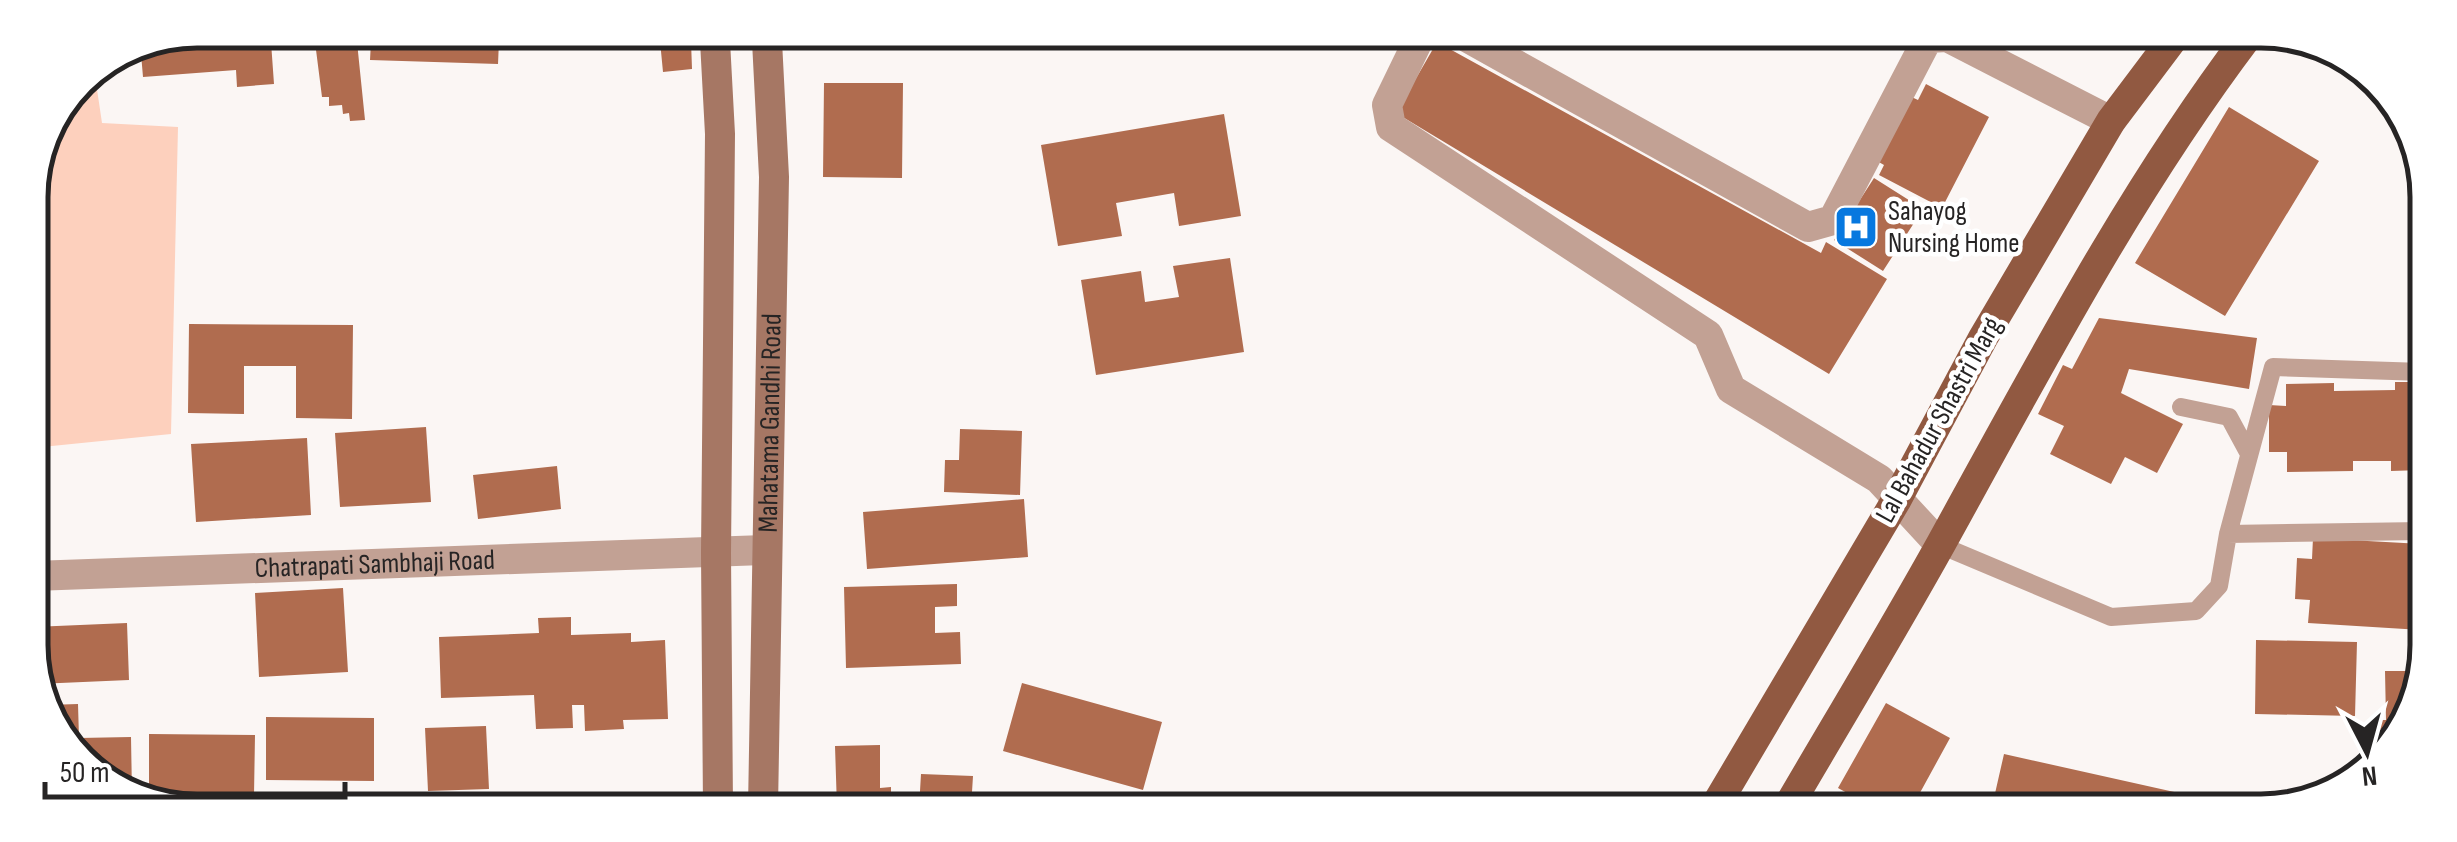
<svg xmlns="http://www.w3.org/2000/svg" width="2457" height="842" viewBox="0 0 2457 842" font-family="'Sofia Sans Condensed',sans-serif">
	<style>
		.green { fill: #fdd0bd }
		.building { fill: #b06c4f }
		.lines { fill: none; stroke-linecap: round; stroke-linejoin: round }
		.lane { stroke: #c2a194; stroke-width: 18 }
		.street { stroke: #c2a194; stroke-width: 30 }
		.secondary { stroke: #a67764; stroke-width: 30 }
		.primary { stroke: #915941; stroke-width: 30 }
		.labels { text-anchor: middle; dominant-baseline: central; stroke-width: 9; stroke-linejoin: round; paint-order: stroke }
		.poi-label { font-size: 28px; fill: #262424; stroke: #fff; text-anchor: start }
		.street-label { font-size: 28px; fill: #262424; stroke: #fff }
		.rim { fill: none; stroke: #262424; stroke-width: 5 }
	</style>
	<rect width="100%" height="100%" fill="#fbf6f4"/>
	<path class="green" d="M94,69l8,54 76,4 -7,307 -139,14 -2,-261 49,-109z"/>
	<path class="building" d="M477,41h22l-1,23 -128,-4 1,-18z
		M660,41h31l1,28 -29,3z
		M140,42h131l3,42 -37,3 -1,-17 -93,7z
		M315,42h42l8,78 -15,1 -1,-8 -6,1 -1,-9 -13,1v-9h-7z
		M1437,42l384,211 5,-11 61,37 -58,95 -433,-261z
		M824,83h79l-1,95 -79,-1z
		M1926,84l63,33 -47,91 -63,-33 5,-10 -14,-8 33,-64 15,7z
		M2229,107l90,54 -94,155 -90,-53z
		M1224,114l17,102 -62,10 -5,-33 -58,10 6,33 -64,10 -17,-101z
		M1874,178l49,31 -40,62 -49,-31z
		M2424,178l-1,65h-2l-9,-64z
		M1230,258l14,94 -148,23 -15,-95 60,-9 4,31 34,-5 -6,-31z
		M2099,318l158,20 -8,51 -120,-20 -8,24 62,31 -26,49 -32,-16 -14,27 -61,-30 14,-28 -26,-12 25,-49 9,4z
		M189,324l164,1 -1,94 -56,-1v-52h-52v48l-56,-1z
		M2395,382h28l-1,88 -31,1v-10h-38v10l-66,1v-20h-18v-47l17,1v-22l48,-1v8l61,-1z
		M426,427l5,75 -91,5 -5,-74z
		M960,429l62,2 -2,64 -76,-3 1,-32h14z
		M307,438l4,77 -115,7 -5,-78z
		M557,466l4,43 -83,10 -5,-44z
		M1024,499l4,58 -161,12 -4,-57z
		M2313,538l109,6 -1,86 -113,-7 2,-23 -15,-1 2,-41 15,1z
		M957,584v22l-22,1v26l25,-1 1,32 -115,4 -2,-81z
		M343,588l5,84 -89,5 -4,-84z
		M571,617v18l60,-2v9l34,-2 3,79 -45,1 1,9 -39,2 -1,-26h-12l1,23 -37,1 -2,-34 -93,3 -2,-61 100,-4 -1,-15z
		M127,623l2,57 -92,4 -4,-7v-50z
		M2256,640l101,2 -2,74 -100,-2z
		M2385,671h36v18l-50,75v-44h15z
		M1022,683l140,39 -19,68 -140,-39z
		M1886,703l64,35 -40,73h-30l-42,-23z
		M78,704l1,34 52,-1 1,56 -60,-37 -25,-51z
		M266,717l108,1v63l-108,-1z
		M486,726l3,63 -61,2 -3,-63z
		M149,734l106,1 -1,60 -105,-2z
		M880,745v43l11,-1v21h-54l-2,-62z
		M2004,754l251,56 -1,2 -263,-1z
		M921,774l52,2 -2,32h-52z"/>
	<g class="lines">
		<path class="lane" d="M2181,407l48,10 20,37
			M2228,534l194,-3
			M1940,545l171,72 85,-6 23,-25 9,-52 45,-167 150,5"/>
		<g class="street">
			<path d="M1468,38l340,189 25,-7 95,-182 19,-1 164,84"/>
			<path d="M1419,39l-32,66 4,22 317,208 23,54 148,90 61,66"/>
			<path id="s1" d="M33,576l732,-26"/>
		</g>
		<g class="secondary">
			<path d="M715,41l5,93 -4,419 2,255"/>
			<path id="s2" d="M763,808l11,-631 -7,-136"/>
		</g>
		<path class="primary" d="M1713,810l184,-311 86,-161 128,-217 64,-85
			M1786,810c52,-89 106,-178 156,-268 95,-172 187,-349 306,-506"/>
	</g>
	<defs>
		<symbol id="hospital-square" viewBox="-11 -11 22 22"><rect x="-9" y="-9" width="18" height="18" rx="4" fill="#0778df" stroke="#fff"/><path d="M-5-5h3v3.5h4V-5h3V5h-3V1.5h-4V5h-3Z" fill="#fff"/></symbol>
	</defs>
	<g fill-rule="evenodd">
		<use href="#hospital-square" x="1831" y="202" width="50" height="50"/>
	</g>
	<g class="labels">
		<g class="poi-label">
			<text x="1888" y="211">Sahayog<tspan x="1888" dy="32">Nursing Home</tspan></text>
		</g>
		<g class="street-label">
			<text transform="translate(1939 420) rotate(-61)">Lal Bahadur Shastri Marg</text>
			<text stroke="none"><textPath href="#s2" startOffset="385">Mahatama Gandhi Road</textPath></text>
			<text stroke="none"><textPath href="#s1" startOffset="342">Chatrapati Sambhaji Road</textPath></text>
		</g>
	</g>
	<path d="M0 0H2457V842H0ZM197 48H2261A149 149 0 0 1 2410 197V645A149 149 0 0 1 2261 794H197A149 149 0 0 1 48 645V197A149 149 0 0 1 197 48Z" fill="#fff" fill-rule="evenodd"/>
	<path class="rim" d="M197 48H2261A149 149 0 0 1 2410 197V645A149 149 0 0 1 2261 794H197A149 149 0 0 1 48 645V197A149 149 0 0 1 197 48Z"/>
	<g transform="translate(2367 752) rotate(174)" stroke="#ffffff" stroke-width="8" paint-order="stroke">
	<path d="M0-8L18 38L0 25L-18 38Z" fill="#262424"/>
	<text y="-15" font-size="28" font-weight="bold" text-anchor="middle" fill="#262424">N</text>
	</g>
	<path d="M45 782v15h300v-15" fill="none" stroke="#262424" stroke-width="5"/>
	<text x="60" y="782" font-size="30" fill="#262424" stroke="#ffffff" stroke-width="8" paint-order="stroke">50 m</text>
</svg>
